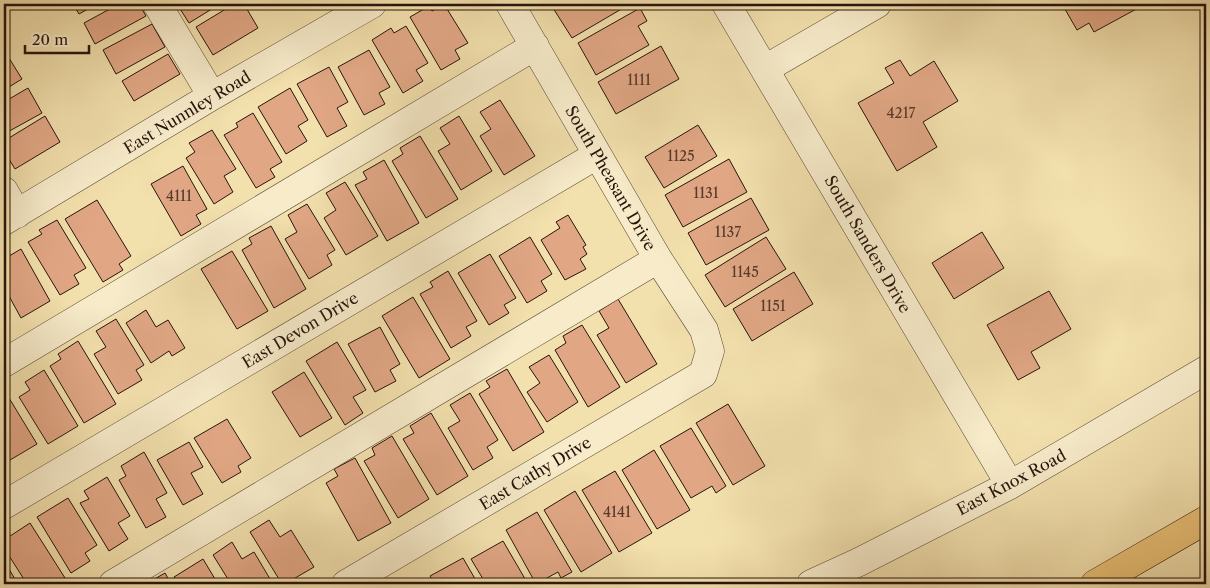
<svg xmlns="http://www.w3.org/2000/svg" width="1210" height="588" viewBox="0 0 1210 588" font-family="'Libre Caslon Text',serif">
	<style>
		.building { fill: #e1a785; stroke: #27140c }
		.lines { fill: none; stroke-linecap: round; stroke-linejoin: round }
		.minor-casing { stroke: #5a4734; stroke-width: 29 }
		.highway-casing { stroke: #27140c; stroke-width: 29 }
		.minor { stroke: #f7ebca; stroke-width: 28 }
		.highway { stroke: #e9c076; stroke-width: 28 }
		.labels { text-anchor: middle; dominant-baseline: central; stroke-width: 5; stroke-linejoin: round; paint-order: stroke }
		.number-label { font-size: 14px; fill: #56392a }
		.street-label { font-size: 16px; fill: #27140c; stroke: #f7ebca }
	</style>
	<rect width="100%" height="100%" fill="#f2e0ad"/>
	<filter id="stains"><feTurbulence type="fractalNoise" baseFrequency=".004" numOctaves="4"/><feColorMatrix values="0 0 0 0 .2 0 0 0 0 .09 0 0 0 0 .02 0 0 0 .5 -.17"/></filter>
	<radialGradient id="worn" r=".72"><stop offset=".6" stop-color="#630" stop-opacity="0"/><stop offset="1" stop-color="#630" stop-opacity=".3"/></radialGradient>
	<path class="building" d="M73,4h24l-18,10z
		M119,4h20l7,12 -51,28 -11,-21z
		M177,4h43l-31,19z
		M234,4h10l14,24 -45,27 -17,-28z
		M444,4l24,39 -13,7 5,9 -19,11 -31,-53 19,-11 3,5z
		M560,4h70l-58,34 -19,-30z
		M1062,4h76l2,3 -46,25 -5,-9 -12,7z
		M640,8l7,13 -9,5 11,19 -53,30 -18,-32z
		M152,24l13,23 -49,27 -13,-24z
		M406,26l22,37 -12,7 7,11 -20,12 -31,-53 19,-12 3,5z
		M661,46l18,33 -63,35 -18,-32z
		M369,50l21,37 -11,6 6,11 -21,11 -26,-48z
		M168,54l12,20 -46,27 -12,-20z
		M9,58l13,21 -18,11v-28z
		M900,60l10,16 24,-15 24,40 -35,21 14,25 -40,24 -39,-68 36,-20 -9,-15z
		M329,67l19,35 -11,6 10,18 -20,11 -30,-53z
		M28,88l14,25 -38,21v-32z
		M290,88l18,32 -10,6 9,15 -21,13 -28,-47z
		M500,100l35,56 -31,19 -24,-39 11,-7 -11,-17z
		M253,113l29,49 -12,7 5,8 -19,11 -32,-53 14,-8 -2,-4z
		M45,116l15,26 -45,27 -11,-18v-10z
		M459,116l33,55 -31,19 -23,-39 12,-7 -10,-16z
		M698,125l19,31 -53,32 -19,-31z
		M212,130l24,39 -12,7 9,16 -19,12 -28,-46 9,-6 -6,-9z
		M420,136l38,63 -32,19 -34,-57 11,-7 -3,-6z
		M729,159l18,33 -64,35 -18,-32z
		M384,160l35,63 -32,18 -32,-56 12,-6 -4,-7z
		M183,166l24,43 -11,6 5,9 -20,12 -30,-52z
		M345,182l33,54 -32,19 -22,-37 12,-8 -10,-17z
		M751,198l18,32 -63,35 -18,-32z
		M97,200l34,56 -12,8 4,6 -20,12 -38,-63z
		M307,204l28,46 -8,5 5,10 -23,14 -24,-40 12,-7 -9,-17z
		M568,215l18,30 -3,2 4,7 -7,5 6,10 -21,11 -24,-40 19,-12 -4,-6z
		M57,220l29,48 -12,7 5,9 -19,11 -32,-53 14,-8 -3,-4z
		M271,226l35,63 -32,19 -32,-58 10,-6 -3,-6z
		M982,232l22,36 -50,31 -22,-36z
		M530,237l22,37 -11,7 6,10 -20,12 -28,-47z
		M766,237l20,32 -61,38 -20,-32z
		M21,249l29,52 -29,17 -17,-31v-28z
		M232,251l36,60 -31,18 -36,-60z
		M490,254l26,44 -12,7 5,8 -20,12 -31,-52z
		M448,271l29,50 -11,6 5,9 -20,12 -31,-54 13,-7 -3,-5z
		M794,272l19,32 -61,37 -19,-32z
		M1049,291l22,38 -40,23 9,16 -22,12 -31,-55z
		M413,297l37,62 -31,19 -37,-62z
		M618,299l39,65 -31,19 -29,-48 12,-7 -10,-17z
		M146,310l10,17 12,-7 17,28 -13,8 -3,-5 -18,12 -25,-40z
		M116,319l28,46 -8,5 6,10 -24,14 -24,-40 12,-7 -10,-16z
		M582,325l38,62 -32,20 -33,-57 11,-7 -3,-7z
		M380,327l20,37 -10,6 6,11 -21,11 -27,-48z
		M78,341l38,63 -32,19 -34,-57 11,-7 -3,-5z
		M337,342l29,48 -13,7 10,16 -18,12 -39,-64z
		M549,355l29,47 -31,20 -20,-30 13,-9 -11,-16z
		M507,369l37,63 -31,19 -34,-57 11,-7 -4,-6z
		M44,370l34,56 -30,18 -29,-47 11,-7 -5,-8z
		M304,372l28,46 -32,19 -28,-45z
		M6,393l31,51 -32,19 -1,-3v-65z
		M470,393l28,47 -11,7 6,11 -20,12 -25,-42 12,-7 -10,-16z
		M728,404l37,62 -32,19 -37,-62z
		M431,413l37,63 -31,19 -34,-56 11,-6 -4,-7z
		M227,419l24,39 -13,8 3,6 -19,11 -28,-45z
		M691,428l35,58 -10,7 -4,-7 -21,12 -31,-52z
		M392,436l37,63 -31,19 -34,-57 11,-6 -3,-7z
		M189,442l14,25 -12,6 12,21 -20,11 -26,-45z
		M654,450l36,60 -33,19 -35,-59z
		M144,452l23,41 -11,6 10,18 -20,11 -27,-48 7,-4 -5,-10z
		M355,458l36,65 -33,18 -32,-58 12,-7 -4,-7z
		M615,471l37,62 -33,19 -37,-62z
		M107,477l23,39 -12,7 10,16 -19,12 -29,-48 9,-4 -5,-8z
		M575,491l37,62 -31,19 -37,-62z
		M68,498l29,47 -12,8 5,8 -19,12 -34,-56z
		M537,512l35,60 -11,6 -3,-6 -22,12 -30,-54z
		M269,520l11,17 11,-7 23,37 -29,17h-3l-32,-52z
		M30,523l35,55 -9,6h-29l-23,-36v-8z
		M503,541l25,43h-42l-15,-25z
		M232,542l10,17 12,-7 19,32h-42l-18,-29z
		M463,558l15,26h-43l-5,-8z
		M203,559l15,25h-39l-5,-7z
		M4,561l14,23h-14z
		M165,573l6,11h-25z"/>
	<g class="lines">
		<defs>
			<path id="minor" d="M157,4l55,92
				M726,4l284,481
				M765,69l112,-65
				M4,191l13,23
				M4,221l208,-125 160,-92
				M4,363l531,-317
				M4,505l593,-350
				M113,584l545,-325
				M346,584l357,-210 7,-23 -6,-21 -46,-71 -148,-255
				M811,584l48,-22 151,-77 196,-115"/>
			<path id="highway" d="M1095,584l111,-64"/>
		</defs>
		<use href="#minor" class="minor-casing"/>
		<use href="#highway" class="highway-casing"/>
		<use href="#minor" class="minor"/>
		<use href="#highway" class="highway"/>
	</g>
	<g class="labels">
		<g class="number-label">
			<text x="639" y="80">1111</text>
			<text x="901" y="113">4217</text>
			<text x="681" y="156">1125</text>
			<text x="706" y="193">1131</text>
			<text x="179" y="196">4111</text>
			<text x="728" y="232">1137</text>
			<text x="745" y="272">1145</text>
			<text x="773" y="306">1151</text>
			<text x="617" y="512">4141</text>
		</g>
		<g class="street-label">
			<text transform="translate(187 112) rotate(-31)">East Nunnley Road</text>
			<text transform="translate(611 178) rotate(60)">South Pheasant Drive</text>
			<text transform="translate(868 244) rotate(60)">South Sanders Drive</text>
			<text transform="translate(300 330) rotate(-31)">East Devon Drive</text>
			<text transform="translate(535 473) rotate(-31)">East Cathy Drive</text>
			<text transform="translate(1011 482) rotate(-28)">East Knox Road</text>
		</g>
	</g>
	<rect width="1210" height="588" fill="none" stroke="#f2e0ad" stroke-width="20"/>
	<rect x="5" y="5" width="1200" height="578" fill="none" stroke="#27140c" stroke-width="2.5"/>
	<rect x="10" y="10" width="1190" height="568" fill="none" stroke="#27140c"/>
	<path d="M25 45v8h64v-8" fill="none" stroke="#27140c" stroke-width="2.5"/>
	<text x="32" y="45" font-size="15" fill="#27140c" stroke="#f7ebca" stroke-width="4" paint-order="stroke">20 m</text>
	<rect width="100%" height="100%" filter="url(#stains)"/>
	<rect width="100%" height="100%" fill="url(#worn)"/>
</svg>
